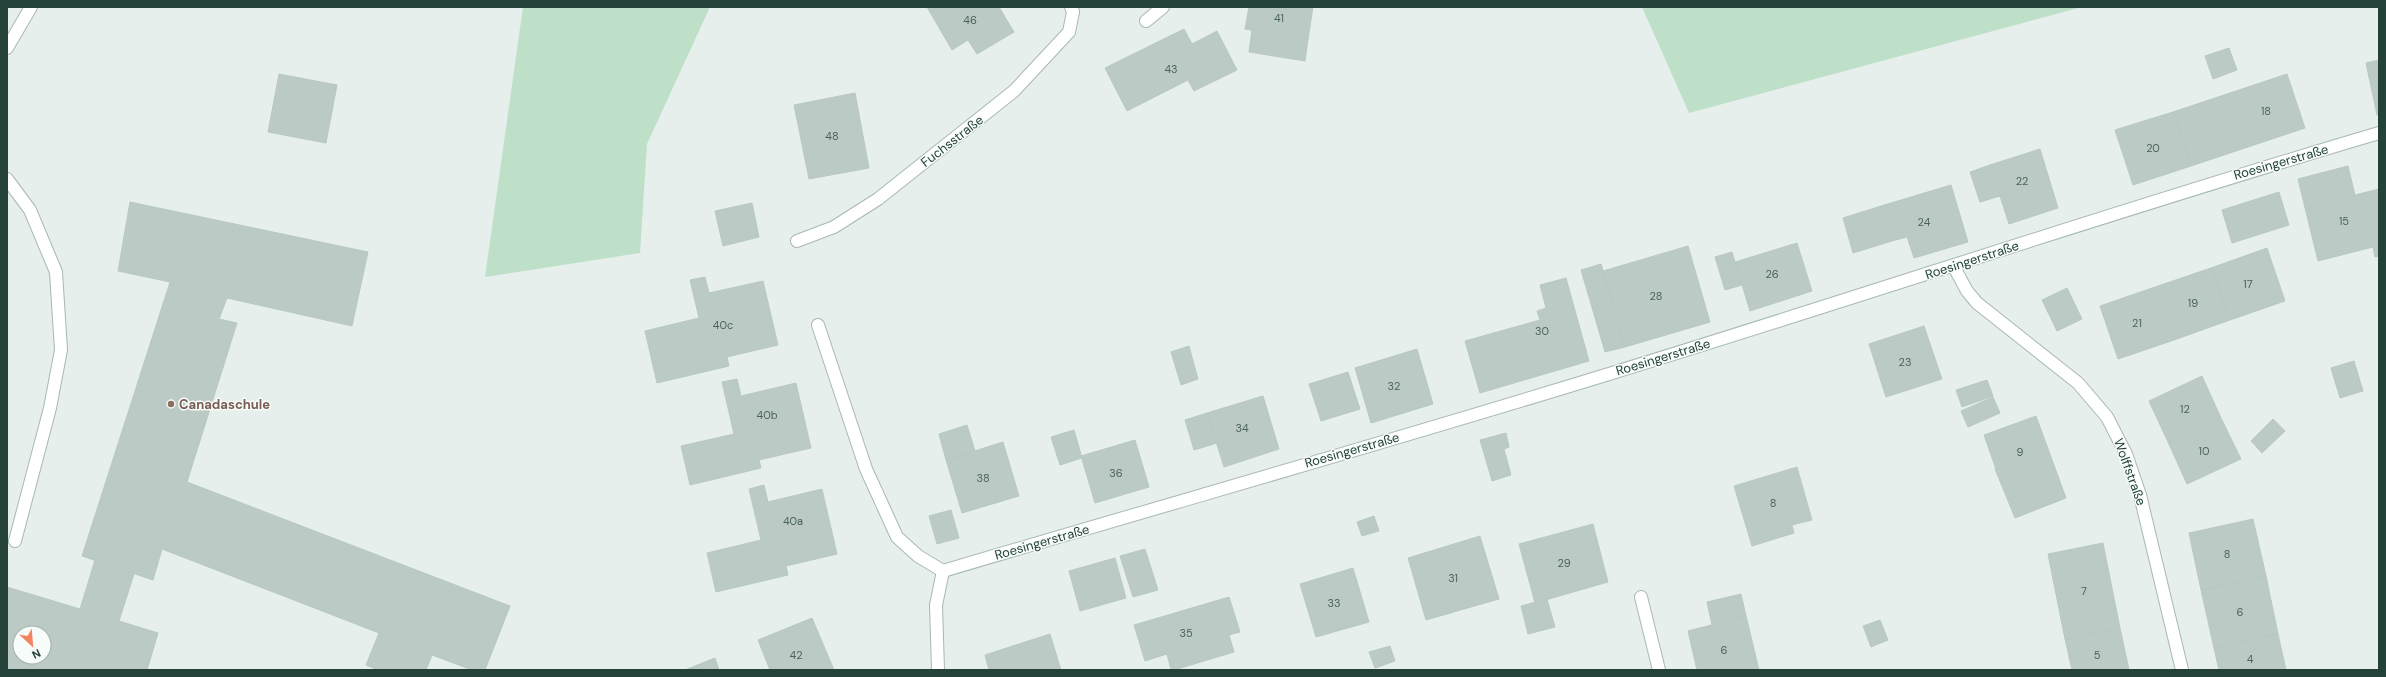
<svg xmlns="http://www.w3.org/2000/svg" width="2386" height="677" viewBox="0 0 2386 677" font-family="'DM Sans',sans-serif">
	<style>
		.green { fill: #bfe0c8 }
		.building { fill: #bbcac4; stroke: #b8c9c2; fill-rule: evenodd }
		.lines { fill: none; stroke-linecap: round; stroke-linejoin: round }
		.lane-casing { stroke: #a8b8b2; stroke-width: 14 }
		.street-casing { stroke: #a8b8b2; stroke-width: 14 }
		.lane { stroke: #fff; stroke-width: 12 }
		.street { stroke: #fff; stroke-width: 12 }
		.education-dot { fill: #8d6e63; stroke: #f7fbf9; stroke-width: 1.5 }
		.labels { text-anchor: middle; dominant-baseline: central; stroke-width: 3; stroke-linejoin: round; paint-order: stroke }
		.number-label { font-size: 11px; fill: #4a645c }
		.street-label { font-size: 13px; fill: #24423a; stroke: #f7fbf9 }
		.education-label { font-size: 13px; font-weight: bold; fill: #785e54; stroke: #f7fbf9; text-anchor: start }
	</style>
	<rect width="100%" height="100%" fill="#e6efeb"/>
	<path class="green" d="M523,7h187l-63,137 -7,109 -155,24z
		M1642,7h440l-393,106z"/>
	<path class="building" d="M927,7h72l15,25 -37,22 -9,-14 -16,10z
		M1249,7h64l-5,32 -63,-10z
		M1184,29l8,15 25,-13 20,39 -43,21 -6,-11 -61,31 -22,-43z
		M1252,30l56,9 -3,22 -56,-9z
		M2229,48l8,22 -24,9 -8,-23z
		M2379,60v55h-2l-11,-52z
		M279,74l58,11 -11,58 -58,-11z
		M2287,74l18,54 -60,20 -18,-54z
		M855,93l14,75 -60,11 -15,-74z
		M2227,94l18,54 -54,18 -18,-54z
		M2173,112l18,54 -58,19 -18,-55z
		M2040,149l18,59 -49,16 -19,-59z
		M1990,165l10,31 -20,6 -10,-30z
		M2348,166l7,29 24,-6v67l-4,1 -2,-10 -55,14 -20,-82z
		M1951,185l17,57 -54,16 -7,-21 -15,4 -11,-35z
		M2279,192l10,33 -57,18 -10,-33z
		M130,202l238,50 -16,74 -125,-28 -8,21 18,4 -50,159 323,124 -25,64h-13l-40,-15 -6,15h-48l-12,-5 13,-32 -217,-84 -9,31 -71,-24 88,-274 -52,-11z
		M752,203l7,34 -36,9 -8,-35z
		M1881,206l11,35 -39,12 -10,-35z
		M1797,243l15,48 -62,20 -15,-49z
		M1688,246l22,76 -85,25 -22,-76z
		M2267,248l18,53 -55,19 -19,-52z
		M1732,252l10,33 -17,5 -10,-33z
		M1601,264l24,83 -20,5 -24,-82z
		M2211,268l19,52 -56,20 -19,-53z
		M705,277l4,16 54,-12 15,64 -51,12 2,9 -72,17 -12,-52 54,-13 -9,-38z
		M1566,278l23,83 -109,32 -15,-52 75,-21 -3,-9 9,-3 -6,-23z
		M2155,287l19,53 -56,19 -18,-53z
		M2067,288l15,31 -25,12 -15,-31z
		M1924,326l18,53 -56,18 -17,-53z
		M1189,346l9,33 -17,6 -10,-33z
		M1417,349l16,55 -62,19 -16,-55z
		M2354,361l9,30 -23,7 -9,-30z
		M1348,372l12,37 -39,12 -12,-37z
		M2202,376l19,42 -53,24 -19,-41z
		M737,379l4,17 55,-13 15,65 -52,12 2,8 -71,17 -9,-39 53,-12 -12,-52z
		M1987,380l6,16 -31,11 -6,-17z
		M1263,396l16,53 -55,18 -17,-54z
		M1993,397l7,16 -32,14 -7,-16z
		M1207,413l10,30 -23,7 -9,-30z
		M2036,416l30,82 -51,20 -20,-49h1l-12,-34z
		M2221,418l20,41 -54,25 -19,-42z
		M2273,419l12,12 -23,22 -11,-12z
		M967,425l8,26 -29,9 -7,-26z
		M1074,430l8,28 -22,7 -9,-28z
		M1506,433l3,14 -5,2 7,26 -19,6 -12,-41z
		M1135,440l14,47 -54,16 -14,-47z
		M1003,442l16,54 -57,17 -16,-53z
		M1797,467l15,53 -20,5 2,8 -42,13 -18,-60z
		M764,485l4,17 54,-13 15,65 -51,12 2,9 -72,17 -9,-39 54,-13 -12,-51z
		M951,510l8,28 -22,6 -8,-28z
		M1374,516l5,15 -17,5 -5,-14z
		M2253,519l13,57 -65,14 -12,-57z
		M1593,524l15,58 -73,21 -16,-59z
		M1480,536l19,63 -73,21 -18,-62z
		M2103,543l17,85 -55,11 -17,-85z
		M1145,549l13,41 -25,7 -13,-41z
		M1115,558l11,40 -46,13 -11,-40z
		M95,560l39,14 -15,47 39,12 -11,37h-140v-83l73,22zM20,633h24v24h-24z
		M1353,568l16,54 -53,15 -16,-53z
		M2266,576l12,58 -64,14 -13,-58z
		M1741,594l5,22 -34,9 -5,-23z
		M1229,597l11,35 -11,3 5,17 -60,18h-3l-4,-16 -22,7 -11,-36z
		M1547,599l8,28 -27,7 -7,-28z
		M1746,616l13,54h-62l-9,-39z
		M812,618l22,52h-64l-12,-30z
		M1880,620l8,20 -17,7 -8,-21z
		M2120,628l9,42h-57l-7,-31z
		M1050,634l11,36h-72l-4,-15z
		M2278,634l8,36h-67l-5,-22z
		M1390,646l5,15 -20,7 -6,-16z
		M715,658l4,12h-34z"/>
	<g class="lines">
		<defs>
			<path id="lane" d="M7,179l23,31 26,62 5,78 -11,58 -35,133
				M797,241l37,-14 44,-28 136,-108 55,-59 4,-20"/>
			<path id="street" d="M1071,7l2,5
				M1146,21l17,-14
				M7,48l24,-41
				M1954,267l13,24 10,12 101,80 29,34 19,37 14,41 42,175
				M818,325l48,144 31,68 21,19 25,15
				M1641,597l18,73
				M938,670l-2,-65 7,-34c222,-66 445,-129 666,-197 257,-79 512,-165 770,-241"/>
		</defs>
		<use href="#lane" class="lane-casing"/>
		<use href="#street" class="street-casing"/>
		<use href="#lane" class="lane"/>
		<use href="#street" class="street"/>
	</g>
	<circle class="education-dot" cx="171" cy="404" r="4"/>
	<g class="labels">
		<g class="number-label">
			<text x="1279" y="18">41</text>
			<text x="970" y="20">46</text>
			<text x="1171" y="69">43</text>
			<text x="2266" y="111">18</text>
			<text x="832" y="136">48</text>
			<text x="2153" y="148">20</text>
			<text x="2022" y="181">22</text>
			<text x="2344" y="221">15</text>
			<text x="1924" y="222">24</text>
			<text x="1772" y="274">26</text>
			<text x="2248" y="284">17</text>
			<text x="1656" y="296">28</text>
			<text x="2193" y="303">19</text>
			<text x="2137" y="323">21</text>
			<text x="723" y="325">40c</text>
			<text x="1542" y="331">30</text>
			<text x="1905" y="362">23</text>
			<text x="1394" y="386">32</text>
			<text x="2185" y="409">12</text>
			<text x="767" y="415">40b</text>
			<text x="1242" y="428">34</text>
			<text x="2204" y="451">10</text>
			<text x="2020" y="452">9</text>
			<text x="1116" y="473">36</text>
			<text x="983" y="478">38</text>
			<text x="1773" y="503">8</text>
			<text x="793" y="521">40a</text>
			<text x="2227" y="554">8</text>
			<text x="1564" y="563">29</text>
			<text x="1453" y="578">31</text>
			<text x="2084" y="591">7</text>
			<text x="1334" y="603">33</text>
			<text x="2240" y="612">6</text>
			<text x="1186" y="633">35</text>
			<text x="1724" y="650">6</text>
			<text x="796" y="655">42</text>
			<text x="2097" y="655">5</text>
			<text x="2250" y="659">4</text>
		</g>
		<g class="street-label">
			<text transform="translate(952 141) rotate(-38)">Fuchsstraße</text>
			<text transform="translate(2281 162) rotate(-16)">Roesingerstraße</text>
			<text transform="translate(1972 260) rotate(-18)">Roesingerstraße</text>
			<text transform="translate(1663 357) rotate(-17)">Roesingerstraße</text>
			<text transform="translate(1352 450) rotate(-16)">Roesingerstraße</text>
			<text transform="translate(2130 472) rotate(70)">Wolffstraße</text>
			<text transform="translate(1042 542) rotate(-16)">Roesingerstraße</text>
		</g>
		<g class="education-label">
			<text x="179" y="404">Canadaschule</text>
		</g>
	</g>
	<rect width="2386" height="677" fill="none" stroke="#24423a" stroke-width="16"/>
	<g transform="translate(32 645) rotate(154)"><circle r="19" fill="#f7fbf9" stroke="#a3b1ad"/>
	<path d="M0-3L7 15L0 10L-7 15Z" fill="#f4845f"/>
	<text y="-6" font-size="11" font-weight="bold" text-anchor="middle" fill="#24423a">N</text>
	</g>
</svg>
